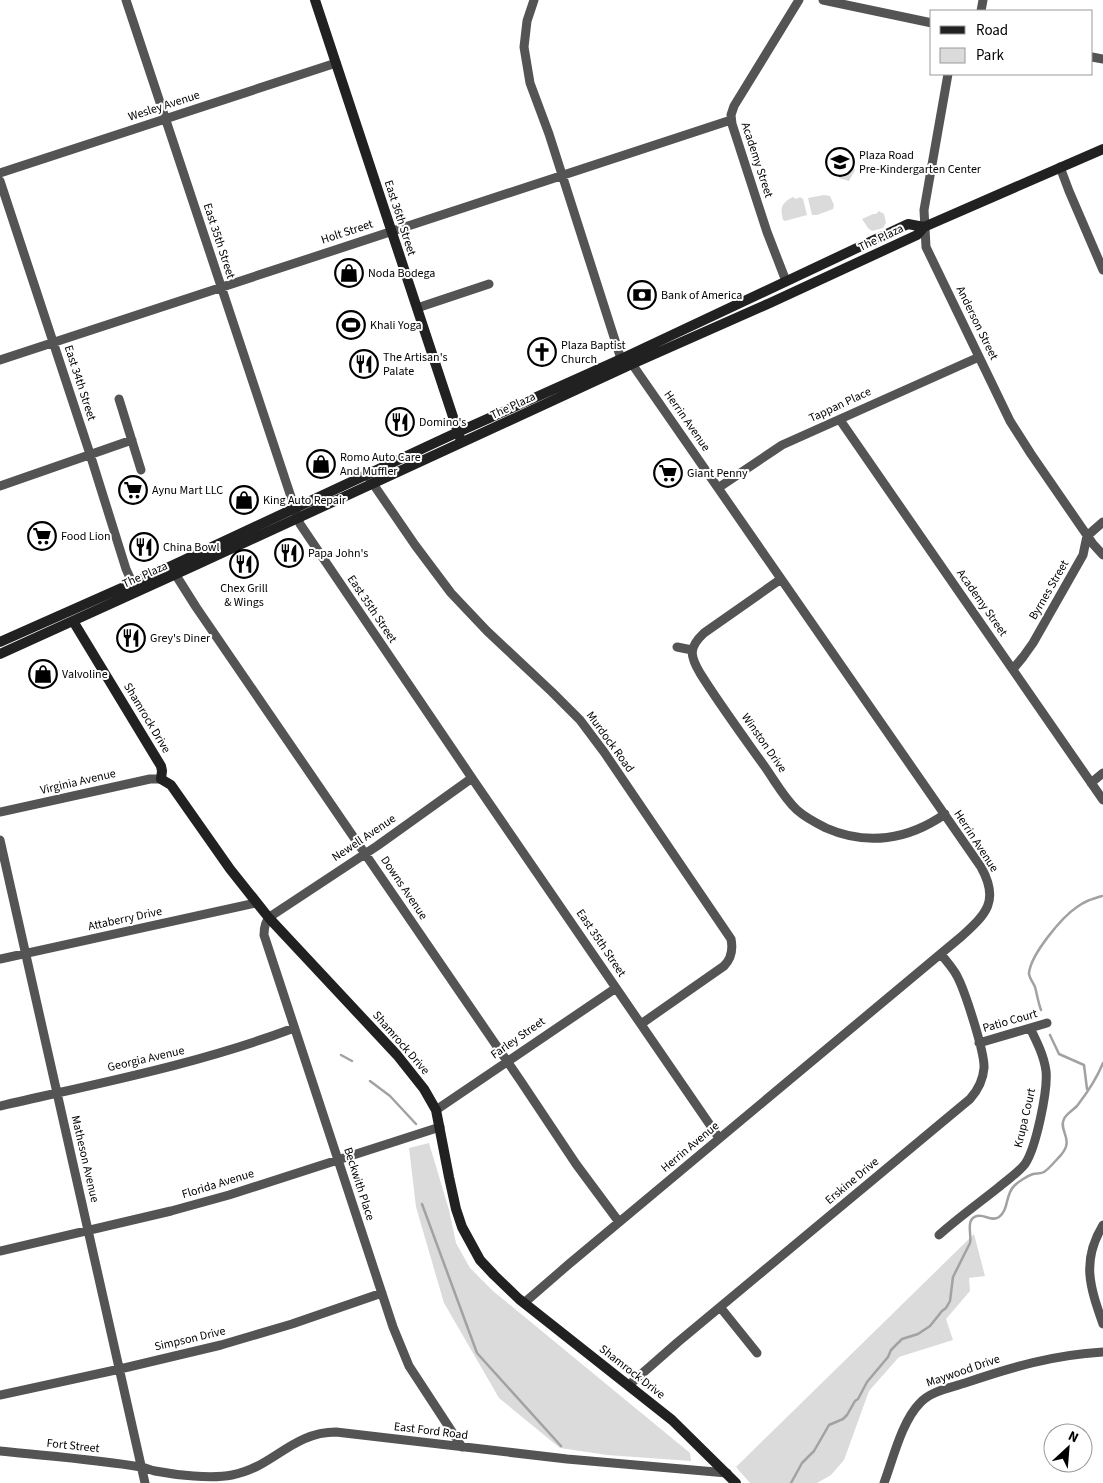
<svg xmlns="http://www.w3.org/2000/svg" width="1103" height="1483" viewBox="0 0 1103 1483" font-family="'Source Sans 3',sans-serif">
	<style>
		.green { fill: #dbdbdb }
		.lines { fill: none; stroke-linecap: round; stroke-linejoin: round }
		.stream { stroke: #a2a2a2; stroke-width: 2.5 }
		.street { stroke: #545454; stroke-width: 9 }
		.secondary { stroke: #212121; stroke-width: 10 }
		.labels { text-anchor: middle; dominant-baseline: central; stroke-width: 4; stroke-linejoin: round; paint-order: stroke }
		.street-label { font-size: 12px; fill: #000; stroke: #fff }
		.poi-label { font-size: 12px; fill: #000; stroke: #fff; text-anchor: start }
	</style>
	<rect width="100%" height="100%" fill="#fff"/>
	<path class="green" d="M843,165h3l8,3 1,2 -6,11 -10,-3z
		M824,195l6,1 4,9 -1,4 -16,6h-5l-4,-17z
		M793,197l3,2 4,-2 3,2 4,16 -22,6 -2,-1c-3,-12 -2,-17 10,-23z
		M879,211l5,3 2,9 -3,5 -11,3 -4,-3 -6,-9 11,-5h3z
		M429,1143l20,67 7,33 14,25 23,23 197,162 1,8 -84,-6 -47,-7 -61,-50 -55,-95 -28,-96 -7,-59z
		M974,1234l11,42 -16,2 1,13 -24,28 7,21 -54,17 -30,34 -25,69 -13,15 -14,8h-67l-14,-16z"/>
	<g class="lines">
		<path class="stream" d="M1041,1010c-3,-8 -4,-16 -6,-23 -2,-5 -6,-9 -6,-14 2,-19 33,-56 48,-66 8,-6 15,-8 25,-11
			M1050,1035l9,19 25,11 3,24
			M341,1055l11,6
			M370,1081l20,15 26,28
			M422,1204l55,149 84,93
			M791,1483l11,-20 12,-12 15,-26 14,-6 4,-4 8,-14 3,-2 9,-17 21,-25 3,-7 11,-11 16,-5 12,-8 12,-15 4,-3 4,-7 3,-24 17,-34c2,-8 -5,-24 7,-27 8,-2 14,6 22,1 10,-7 6,-22 15,-31 4,-4 13,-10 19,-12 4,-1 8,0 11,-2 6,-4 12,-12 17,-17 14,-16 -3,-24 3,-36 2,-5 9,-9 13,-13 10,-13 20,-28 26,-43"/>
		<path class="street" d="M126,0l174,524 176,260 243,354
			M534,0l-7,21 -3,26 6,36 19,51 72,225
			M823,0l109,23
			M981,11l2,-11
			M1092,57l11,2
			M948,74l-24,136 2,37 84,174 21,33 62,90 10,11
			M1060,167l9,24 34,79
			M0,173l336,-110
			M0,181l90,273 36,115 9,20
			M786,281l-19,-49 -35,-108 -1,-9 3,-9 65,-106
			M417,308l72,-24
			M0,360l731,-240
			M119,399l22,71
			M840,420l263,380
			M367,475l48,70 36,48 36,38 65,61 28,28 24,32 127,187c2,10 0,20 -7,27l-83,58
			M0,486l132,-46
			M718,488l64,-43 197,-88
			M172,569l24,38 324,473 56,84 43,58
			M781,579l-77,54c-16,15 -14,23 -4,40 20,32 43,63 65,94 10,14 19,31 32,43 9,8 19,13 29,18 41,18 82,12 119,-14
			M677,647l15,3
			M1013,669l10,-12 10,-14 50,-88 4,-19 16,-14
			M1091,783l12,-10
			M0,812l150,-33h11
			M0,840l145,643
			M0,959l256,-56
			M979,1043l68,-20
			M0,1106c99,-23 199,-42 294,-78
			M436,1110l180,-122
			M1103,1225c-22,36 -13,62 0,99
			M939,1235c19,-17 40,-32 60,-48 8,-7 19,-14 26,-23 11,-16 23,-74 21,-93 -2,-15 -9,-29 -16,-43
			M0,1251l171,-40 58,-16 211,-68
			M524,1303l45,-39 393,-328c24,-22 38,-35 19,-69l-349,-503
			M720,1307l37,46
			M629,1385l49,-43 292,-243c8,-9 13,-18 14,-31 1,-15 -19,-77 -27,-92 -4,-8 -11,-15 -16,-22
			M0,1395l120,-26 101,-24 71,-21 90,-31
			M462,1447l-53,-81 -16,-39 -129,-392c0,-7 1,-14 7,-19l106,-70 95,-68
			M0,1451c47,5 94,8 141,16 5,1 9,3 14,4 21,4 56,8 77,4 40,-7 60,-43 104,-43l231,27 160,14
			M884,1483c9,-24 18,-62 36,-80 11,-12 30,-15 45,-20 47,-16 88,-28 138,-31"/>
		<path class="secondary" d="M315,0l145,438
			M73,621l88,145 1,5 -1,8 10,6 59,84 39,49 128,137 27,34 12,21 13,67 7,32 6,18 18,33 14,15 25,24 153,121 64,63
			M0,642l171,-76 287,-134 163,-73 287,-135 16,3
			M0,654l196,-89 436,-201 138,-61 147,-68 7,-8 179,-78"/>
	</g>
	<defs>
		<symbol id="school-ring" viewBox="-11 -11 22 22"><circle r="9.5" fill="#fff" stroke="#000" stroke-width="1.5"/><path d="M0-5L7-2L0 1L-7-2ZM-4 1L0 2.5L4 1V4Q0 6-4 4Z" fill="#000"/></symbol>
		<symbol id="shop-ring" viewBox="-11 -11 22 22"><circle r="9.5" fill="#fff" stroke="#000" stroke-width="1.5"/><path d="M-5-2.5h2.3a2.7 3.5 0 0 1 5.4 0H5L5.5 6h-11ZM-1.5-2.5h3a1.5 2.3 0 0 0-3 0Z" fill="#000"/></symbol>
		<symbol id="bank-ring" viewBox="-11 -11 22 22"><circle r="9.5" fill="#fff" stroke="#000" stroke-width="1.5"/><path d="M-6-4H6V4H-6ZM0-2.3a2.3 2.3 0 1 0 0 4.6a2.3 2.3 0 1 0 0-4.6Z" fill="#000"/></symbol>
		<symbol id="stadium-ring" viewBox="-11 -11 22 22"><circle r="9.5" fill="#fff" stroke="#000" stroke-width="1.5"/><path d="M0-5a6.5 5 0 1 0 0 10a6.5 5 0 1 0 0-10ZM-3.5-1.8h7v3.6h-7Z" fill="#000"/></symbol>
		<symbol id="church-ring" viewBox="-11 -11 22 22"><circle r="9.5" fill="#fff" stroke="#000" stroke-width="1.5"/><path d="M-1.2-6h2.4v3.5h3.3v2.4h-3.3V6h-2.4V-.1h-3.3v-2.4h3.3Z" fill="#000"/></symbol>
		<symbol id="restaurant-ring" viewBox="-11 -11 22 22"><circle r="9.5" fill="#fff" stroke="#000" stroke-width="1.5"/><path d="M-5-6h1v4h1v-4h1v4h1v-4h1v5L-1.5 .5V6h-2V.5L-5-1ZM5-6V6H3V1.5H1.5Q1.5-4 5-6Z" fill="#000"/></symbol>
		<symbol id="supermarket-ring" viewBox="-11 -11 22 22"><circle r="9.5" fill="#fff" stroke="#000" stroke-width="1.5"/><path d="M-6-5.5h2.5l.6 2H6L4.5 2H-2.5L-4.4-4H-6ZM-1.5 3.2a1.3 1.3 0 1 0 .1 0ZM3 3.2a1.3 1.3 0 1 0 .1 0Z" fill="#000"/></symbol>
	</defs>
	<g fill-rule="evenodd">
		<use href="#school-ring" x="824" y="146" width="32" height="32"/>
		<use href="#shop-ring" x="333" y="257" width="32" height="32"/>
		<use href="#bank-ring" x="626" y="279" width="32" height="32"/>
		<use href="#stadium-ring" x="335" y="309" width="32" height="32"/>
		<use href="#church-ring" x="526" y="336" width="32" height="32"/>
		<use href="#restaurant-ring" x="348" y="348" width="32" height="32"/>
		<use href="#restaurant-ring" x="384" y="406" width="32" height="32"/>
		<use href="#shop-ring" x="305" y="448" width="32" height="32"/>
		<use href="#supermarket-ring" x="652" y="457" width="32" height="32"/>
		<use href="#supermarket-ring" x="117" y="474" width="32" height="32"/>
		<use href="#shop-ring" x="228" y="484" width="32" height="32"/>
		<use href="#supermarket-ring" x="26" y="520" width="32" height="32"/>
		<use href="#restaurant-ring" x="128" y="531" width="32" height="32"/>
		<use href="#restaurant-ring" x="273" y="537" width="32" height="32"/>
		<use href="#restaurant-ring" x="228" y="548" width="32" height="32"/>
		<use href="#restaurant-ring" x="115" y="622" width="32" height="32"/>
		<use href="#shop-ring" x="27" y="658" width="32" height="32"/>
	</g>
	<g class="labels">
		<g class="street-label">
			<text transform="translate(164 106) rotate(-18)">Wesley Avenue</text>
			<text transform="translate(757 160) rotate(72)">Academy Street</text>
			<text transform="translate(400 218) rotate(72)">East 36th Street</text>
			<text transform="translate(347 232) rotate(-18)">Holt Street</text>
			<text transform="translate(881 238) rotate(-25)">The Plaza</text>
			<text transform="translate(219 241) rotate(72)">East 35th Street</text>
			<text transform="translate(977 323) rotate(64)">Anderson Street</text>
			<text transform="translate(80 383) rotate(72)">East 34th Street</text>
			<text transform="translate(840 405) rotate(-25)">Tappan Place</text>
			<text transform="translate(513 406) rotate(-25)">The Plaza</text>
			<text transform="translate(687 421) rotate(55)">Herrin Avenue</text>
			<text transform="translate(145 575) rotate(-24)">The Plaza</text>
			<text transform="translate(1049 590) rotate(-60)">Byrnes Street</text>
			<text transform="translate(982 603) rotate(55)">Academy Street</text>
			<text transform="translate(372 609) rotate(56)">East 35th Street</text>
			<text transform="translate(147 718) rotate(59)">Shamrock Drive</text>
			<text transform="translate(610 742) rotate(54)">Murdock Road</text>
			<text transform="translate(764 743) rotate(55)">Winston Drive</text>
			<text transform="translate(78 782) rotate(-13)">Virginia Avenue</text>
			<text transform="translate(364 838) rotate(-34)">Newell Avenue</text>
			<text transform="translate(976 841) rotate(57)">Herrin Avenue</text>
			<text transform="translate(404 888) rotate(56)">Downs Avenue</text>
			<text transform="translate(125 919) rotate(-12)">Attaberry Drive</text>
			<text transform="translate(601 943) rotate(56)">East 35th Street</text>
			<text transform="translate(1010 1021) rotate(-16)">Patio Court</text>
			<text transform="translate(518 1038) rotate(-35)">Farley Street</text>
			<text transform="translate(401 1043) rotate(49)">Shamrock Drive</text>
			<text transform="translate(146 1059) rotate(-13)">Georgia Avenue</text>
			<text transform="translate(1025 1118) rotate(-77)">Krupa Court</text>
			<text transform="translate(690 1147) rotate(-40)">Herrin Avenue</text>
			<text transform="translate(85 1159) rotate(77)">Matheson Avenue</text>
			<text transform="translate(852 1181) rotate(-40)">Erskine Drive</text>
			<text transform="translate(218 1184) rotate(-17)">Florida Avenue</text>
			<text transform="translate(359 1184) rotate(72)">Beckwith Place</text>
			<text transform="translate(190 1339) rotate(-13)">Simpson Drive</text>
			<text transform="translate(963 1371) rotate(-19)">Maywood Drive</text>
			<text transform="translate(632 1372) rotate(38)">Shamrock Drive</text>
			<text transform="translate(431 1431) rotate(7)">East Ford Road</text>
			<text transform="translate(73 1446) rotate(6)">Fort Street</text>
		</g>
		<g class="poi-label">
			<text x="859" y="155">Plaza Road<tspan x="859" dy="14">Pre-Kindergarten Center</tspan></text>
			<text x="368" y="273">Noda Bodega</text>
			<text x="661" y="295">Bank of America</text>
			<text x="370" y="325">Khali Yoga</text>
			<text x="561" y="345">Plaza Baptist<tspan x="561" dy="14">Church</tspan></text>
			<text x="383" y="357">The Artisan's<tspan x="383" dy="14">Palate</tspan></text>
			<text x="419" y="422">Domino's</text>
			<text x="340" y="457">Romo Auto Care<tspan x="340" dy="14">And Muffler</tspan></text>
			<text x="687" y="473">Giant Penny</text>
			<text x="152" y="490">Aynu Mart LLC</text>
			<text x="263" y="500">King Auto Repair</text>
			<text x="61" y="536">Food Lion</text>
			<text x="163" y="547">China Bowl</text>
			<text x="308" y="553">Papa John's</text>
			<text x="244" y="588" text-anchor="middle">Chex Grill<tspan x="244" dy="14">&amp; Wings</tspan></text>
			<text x="150" y="638">Grey's Diner</text>
			<text x="62" y="674">Valvoline</text>
		</g>
	</g>
	<rect x="930" y="10" width="162" height="65" fill="#ffffff" stroke="#999999"/>
	<rect x="940" y="26" width="25" height="8" fill="#212121" stroke="#999999"/>
	<text x="976" y="35" font-size="15" fill="#000000">Road</text>
	<rect x="940" y="48" width="25" height="15" fill="#dbdbdb" stroke="#999999"/>
	<text x="976" y="60" font-size="15" fill="#000000">Park</text>
	<g transform="translate(1068 1448) rotate(26)"><circle r="24" fill="#ffffff" stroke="#999999"/>
	<path d="M0-4L9 19L0 12L-9 19Z" fill="#000000"/>
	<text y="-8" font-size="14" font-weight="bold" text-anchor="middle" fill="#000000">N</text>
	</g>
</svg>
